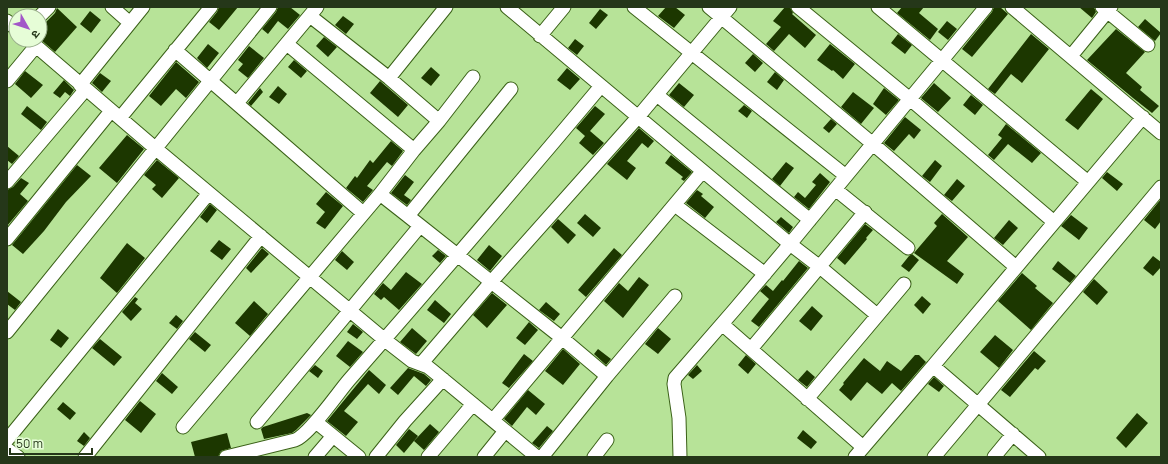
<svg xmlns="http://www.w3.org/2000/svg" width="1168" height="464" viewBox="0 0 1168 464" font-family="Manrope,'Noto Sans Devanagari',sans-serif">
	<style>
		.building { fill: #1c3700 }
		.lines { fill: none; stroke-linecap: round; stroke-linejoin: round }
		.minor-casing { stroke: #3a6017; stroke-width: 15 }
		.minor { stroke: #fff; stroke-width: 13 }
	</style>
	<rect width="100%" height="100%" fill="#b7e398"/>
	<path class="building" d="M219,7h19l-19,23 -10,-8 8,-10z
		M278,7h12l10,8 -12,14 -10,-8 -10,13 -6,-5 14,-17z
		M666,7h9l10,8 -11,13 -16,-12z
		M785,7h5l3,6 -1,1 24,21 -11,13 -16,-14 -15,17 -8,-7 15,-17 -8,-6z
		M902,7h22l-5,6 19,16 -8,11 -33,-27z
		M994,7h6l8,7 -36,43 -10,-8 30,-37z
		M1079,7h15l2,5 -4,6z
		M57,8l20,19 -22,25 -15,-13v-15l6,-2 9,-9z
		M600,9l8,6 -12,14 -7,-6z
		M90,11l11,9 -10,13 -11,-9z
		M343,16l11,8 -8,10 -11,-9z
		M1145,19l16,14 -6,8 -17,-14z
		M947,21l10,8 -9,11 -10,-8z
		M1116,29l29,23 -19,21 16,14 -2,3 19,16 -7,7 -19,-15 -46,-38z
		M898,34l14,11 -7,9 -14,-11z
		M1031,34l18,15 -27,34 -11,-9 -16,20 -7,-5z
		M324,37l13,10 -9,10 -12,-11z
		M575,39l9,7 -7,9 -9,-7z
		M208,44l11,9 -12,15 -10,-10z
		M830,44l25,20 -12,15 -10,-9 -1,1 -15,-11z
		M249,46l15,12 -16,20 -10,-8 5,-6 -5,-4z
		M753,54l10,9 -8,9 -10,-9z
		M294,60l13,11 -6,7 -13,-11z
		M176,62l23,20 -13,16 -10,-9 -15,17 -12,-10z
		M431,67l9,8 -9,11 -10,-8z
		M567,68l13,11 -10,11 -13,-10z
		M25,71l18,14 -12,13 -16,-14z
		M775,72l9,8 -7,10 -10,-8z
		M100,73l11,8 -9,11 -10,-9z
		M64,80l10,10 -4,6 -5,-4 -5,6 -7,-5z
		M380,81l28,24 -10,12 -28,-24z
		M679,83l15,12 -10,12 -15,-12z
		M934,83l17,15 -13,14 -17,-14z
		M278,86l9,8 -8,10 -10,-7z
		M260,88l3,4 -12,14 -3,-3z
		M884,88l15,12 -13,15 -13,-11z
		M1091,89l12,10 -25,31 -13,-10z
		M853,92l21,16 -13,16 -20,-17z
		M971,95l12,10 -8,10 -12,-10z
		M744,105l8,6 -5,7 -9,-7z
		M27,106l20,16 -6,8 -20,-16z
		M595,106l10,8 -15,17 14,12 -11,12 -14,-12 6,-7 -9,-8z
		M905,117l16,13 -7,9 -5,-5 -15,17 -10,-8z
		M831,119l6,5 -8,9 -6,-5z
		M1006,124l35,29 -9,10 -24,-19 -14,16 -6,-5 14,-17 -4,-3z
		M639,128l15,13 -6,7 -6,-5 -15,18 9,7 -9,12 -20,-16z
		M127,135l17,14 -27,34 -18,-15z
		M391,141l12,10 -11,15 -5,-4 -20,24 6,4 -10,12 -17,-14 9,-12 2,2 13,-18 3,3z
		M7,146l12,10 -7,8 -5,-4z
		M671,155l21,17 -8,9 -3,-2 2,-2 -18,-14z
		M157,160l22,18 -17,20 -10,-9 4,-4 -12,-10z
		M935,160l7,6 -12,16 -8,-6z
		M786,162l8,6 -14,18 -8,-7z
		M77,165l14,11 -25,26 -22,29 -21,23 -11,-9z
		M1107,172l16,12 -6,7 -15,-13z
		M820,173l10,9 -21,27 -15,-12 4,-5 7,6 11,-13 -4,-3z
		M405,175l9,7 -10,13 7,5 -4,5 -16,-12z
		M21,178l8,5 -9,11 8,7 -21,25v-36l6,-3z
		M957,179l8,7 -13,15 -8,-6z
		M697,190l6,4 -2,2 13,11 -9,11 -19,-15z
		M326,192l17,14 -18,23 -9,-6 9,-11 -9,-8z
		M1161,199v22l-6,8 -11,-9z
		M210,204l7,6 -10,13 -7,-6z
		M585,214l16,14 -8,9 -16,-14z
		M942,214l26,23 -21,24 17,13 -7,10 -43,-31 23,-27 -3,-3z
		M1071,215l17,13 -9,12 -18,-14z
		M781,217l12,10 -4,6 -13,-11z
		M558,219l18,16 -8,9 -17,-17z
		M1009,220l9,8 -15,17 -9,-7z
		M865,224l8,6 -7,8 1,1 -22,26 -8,-7z
		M219,240l12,9 -9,11 -12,-9z
		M127,243l18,15 -28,35 -17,-15z
		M489,245l13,11 -12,15 -13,-11z
		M262,248l7,6 -18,19 -5,-5z
		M614,248l8,7 -36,42 -8,-7z
		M438,250l8,6 -6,7 -8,-7z
		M342,251l12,11 -7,8 -12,-10z
		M912,254l7,6 -10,12 -8,-6 8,-10z
		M1153,256l8,6v5l-8,9 -10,-8z
		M799,261l9,7 -49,59 -8,-6 18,-22 -9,-8 6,-6 7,6 9,-11 1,1z
		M1058,261l18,15 -6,7 -18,-14z
		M406,272l16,12 -23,26 -15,-13 -3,3 -7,-6 9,-11 8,7z
		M1022,273l15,13 -2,2 18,15 -22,27 -33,-29z
		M639,277l10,8 -26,33 -19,-17 15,-18 9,8z
		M1094,279l14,13 -11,13 -14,-13z
		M7,291l14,11 -6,8 -8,-6z
		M492,293l15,12 -20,23 -14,-13z
		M922,296l9,8 -8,10 -9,-9z
		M135,297l3,2 -3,4 7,6 -11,12 -9,-9z
		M435,300l16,14 -7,9 -17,-13z
		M254,301l14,13 -18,22 -15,-13z
		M546,302l14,12 -6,7 -15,-11z
		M812,306l11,10 -12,15 -12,-10z
		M176,315l7,6 -6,8 -8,-6z
		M529,322l9,8 -13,15 -9,-7z
		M353,324l10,8 -6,7 -10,-7z
		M412,328l15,13 -11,13 -16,-12z
		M658,328l13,11 -13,15 -13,-10z
		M58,329l11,9 -8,10 -11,-8z
		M195,332l16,13 -6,7 -16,-13z
		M995,335l18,15 -14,18 -19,-16z
		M100,339l22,18 -8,9 -22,-18z
		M348,341l15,11 -13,15 -14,-11z
		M563,349l17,15 -17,21 -18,-14z
		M598,349l13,10 -5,6 -12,-11z
		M1034,351l12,10 -8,9 -3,-2 -25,29 -9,-7z
		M524,354l9,7 -24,27 -7,-5z
		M746,355l10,9 -8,10 -10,-9z
		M915,355h4l7,7 -25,29 -9,-8 -10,11 -15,-12 -16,19 -12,-11 5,-6 -1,-1 21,-25 16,13 7,-10 14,10z
		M315,365l8,6 -5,7 -9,-7z
		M697,365l5,6 -9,8 -5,-4z
		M408,368l16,6 7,6 -5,6 -12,-10 -16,19 -8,-7z
		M369,370l17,15 -7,9 -11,-10 -24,27 14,11 -12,14 -19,-15z
		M807,370l8,7 -8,10 -9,-7z
		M162,373l16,14 -6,7 -16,-13z
		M934,377l10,9 -5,6 -11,-8z
		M528,390l17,14 -9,11 -9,-8 -15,19 -8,-7z
		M140,401l16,13 -15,19 -16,-13z
		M63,402l13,11 -6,7 -13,-11z
		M307,413l4,2 -15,15 -4,3 -28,6 -3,-10 2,-2z
		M1137,413l11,10 -22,25 -10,-10z
		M430,424l9,8 -15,18 -10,-9z
		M547,426l6,5 -14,17 -7,-5z
		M409,429l9,7 -14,17 -8,-8z
		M803,430l14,12 -6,7 -14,-11z
		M84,432l6,6 -6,8 -7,-5z
		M227,433l4,15 -10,3 -3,6h-23l-4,-15z"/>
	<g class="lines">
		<defs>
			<path id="minor" d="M112,7l18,16
				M507,7l283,237 -55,65 -60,69 -1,6 5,34 1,39
				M634,7l212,169 -56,68 30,23 57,48
				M709,7l164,137 143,123
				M798,7l112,92 144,123
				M878,7l210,175
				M1012,7l149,126
				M1102,7l46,38
				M40,16l9,-9
				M310,16l79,62 50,43
				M7,21l9,8
				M540,36l24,-29
				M29,40l126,108 230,192 27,21 16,6 5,4 104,86
				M287,44l127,106
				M175,50l188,163
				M1071,56l40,-49
				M389,78l57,-71
				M7,81l29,-35
				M80,85l63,-78
				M511,89l-103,127 154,122 45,38
				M657,95l153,125
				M237,103l80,-96
				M120,118l91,-111
				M846,176l140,-169
				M7,182l79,-93
				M835,189l73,59
				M380,194l28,22
				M675,205l90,69
				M7,239l104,-128
				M722,324l141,123
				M7,332l263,-325
				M751,349l114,-137
				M421,364l71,-83 146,-164 92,-110
				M933,366l210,-249
				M807,399l97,-115
				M493,420l209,-248
				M257,422l163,-196
				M316,422l43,35
				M183,427l197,-233 34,-44 25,-29 34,-44
				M7,440l202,-247
				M7,449l11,8
				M85,457l176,-221
				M226,457l69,-17c14,-5 42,-46 54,-60 85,-97 169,-195 252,-294
				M315,457l18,-21
				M376,457l29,-36 38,-42
				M428,457l45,-53
				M484,457l21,-26
				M542,457l65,-81 68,-80
				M594,457l13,-17
				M855,457l78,-91 106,91
				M934,457l227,-270
				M994,457l19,-23"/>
		</defs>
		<use href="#minor" class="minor-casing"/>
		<use href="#minor" class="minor"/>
	</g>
	<rect width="1168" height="464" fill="none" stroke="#253719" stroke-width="16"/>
	<g transform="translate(28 28) rotate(129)"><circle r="19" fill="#e6fdd7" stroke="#99ae8b"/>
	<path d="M0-3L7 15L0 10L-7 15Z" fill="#a256c8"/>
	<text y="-6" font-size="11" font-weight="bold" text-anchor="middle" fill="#253719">उ</text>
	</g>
	<path d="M10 448v6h82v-6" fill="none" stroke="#253719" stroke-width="2"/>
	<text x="16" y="448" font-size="12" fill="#253719" stroke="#e6fdd7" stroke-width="3" paint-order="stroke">50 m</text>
</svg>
